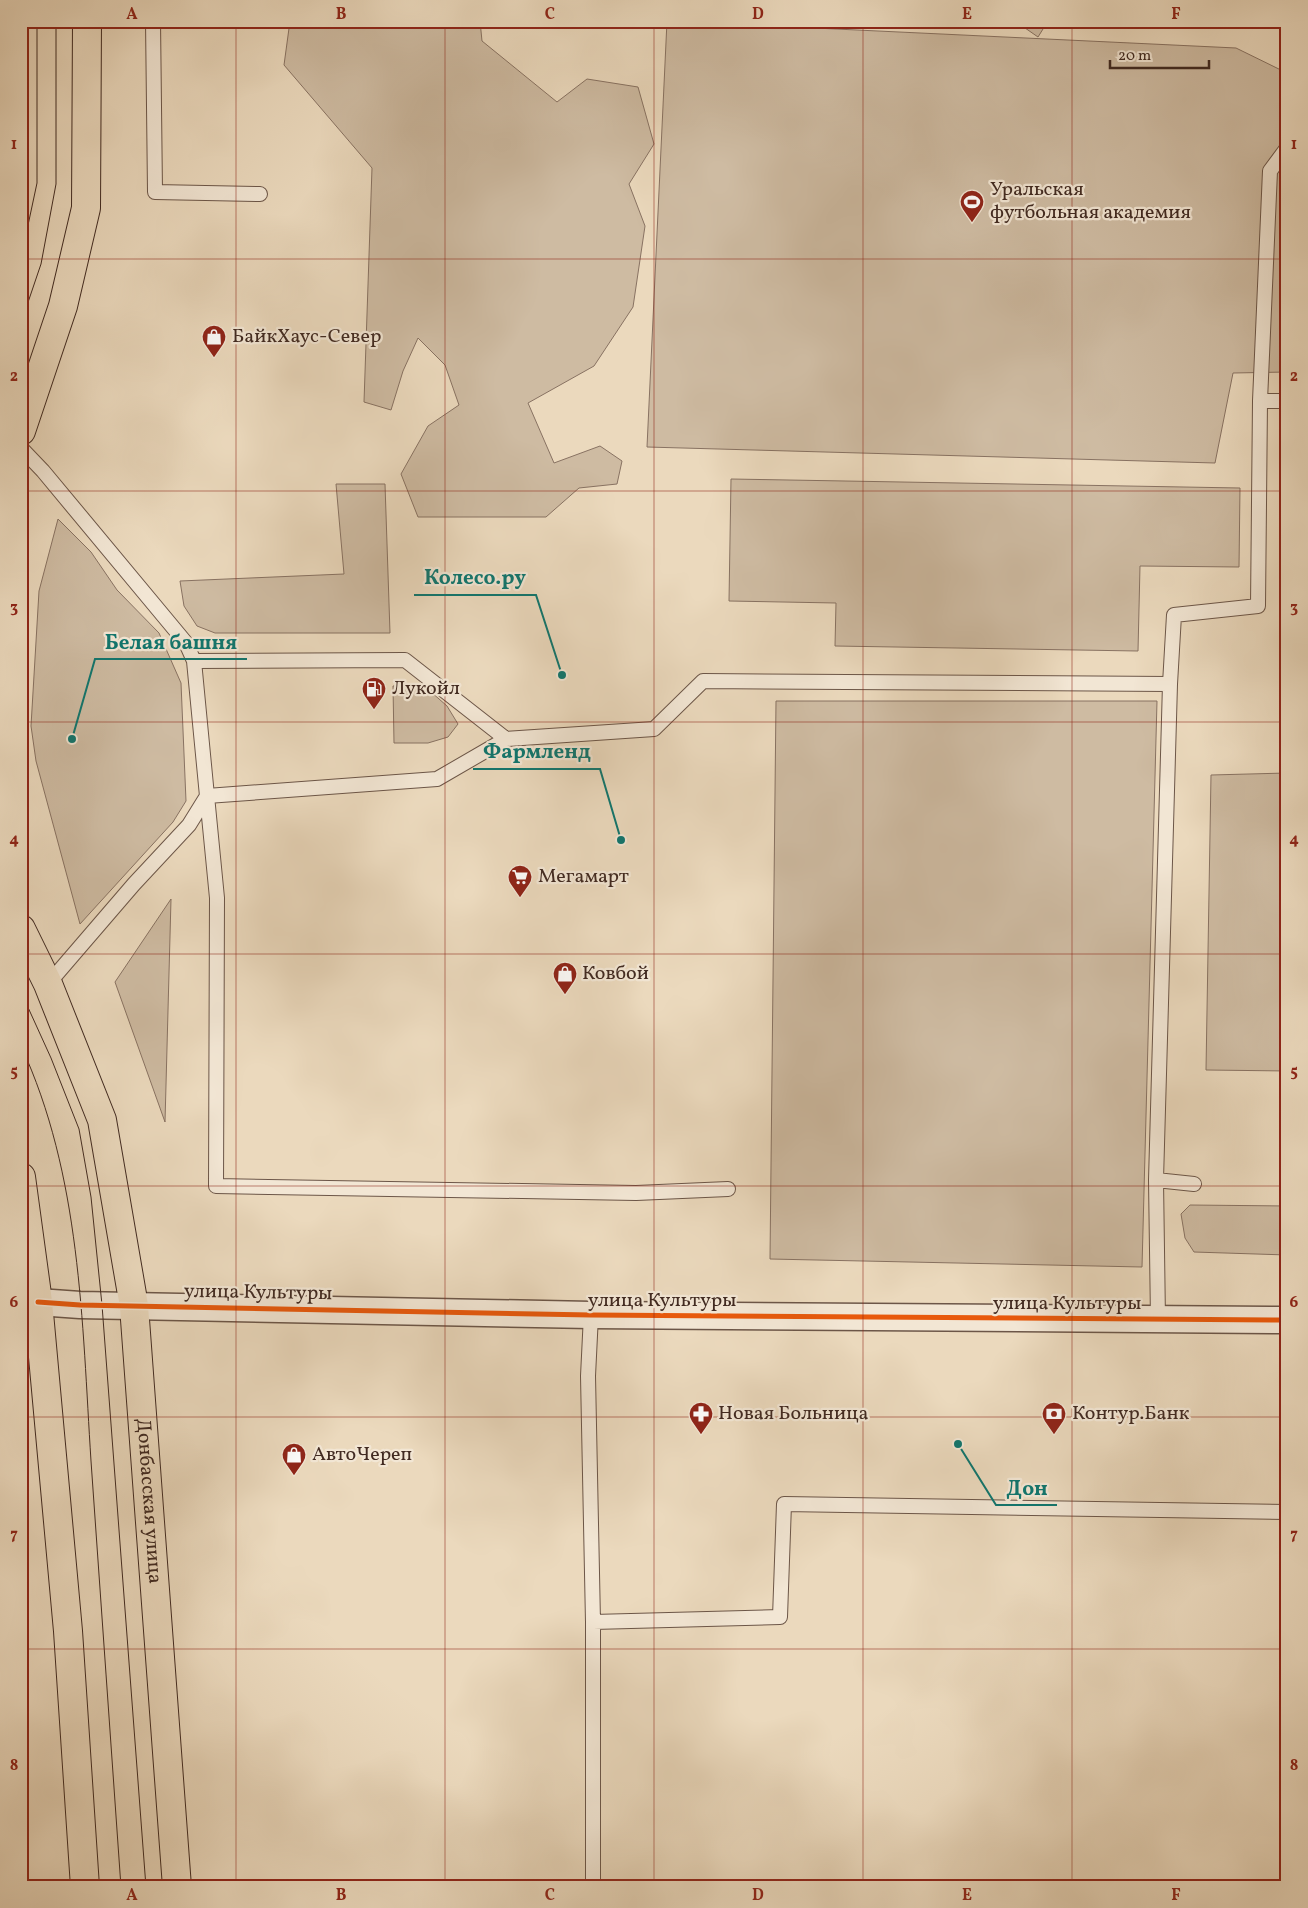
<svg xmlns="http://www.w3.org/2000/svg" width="1308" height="1908" viewBox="0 0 1308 1908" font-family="Vollkorn,serif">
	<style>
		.green { fill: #cebba2; stroke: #887262 }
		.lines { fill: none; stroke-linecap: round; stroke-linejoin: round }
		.service-casing { stroke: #6c5648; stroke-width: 16 }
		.minor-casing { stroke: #6c5648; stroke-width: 29 }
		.primary-casing { stroke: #412a21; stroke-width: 30 }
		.service { stroke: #f2e6d4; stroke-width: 14 }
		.minor { stroke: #f2e6d4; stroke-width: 26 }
		.primary { stroke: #ebd9bd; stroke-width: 28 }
		.tram { stroke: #412a21; stroke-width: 1 }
		.cycleway-casing { stroke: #f2e6d4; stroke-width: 8 }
		.cycleway { stroke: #e8590c; stroke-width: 5 }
		.grid { fill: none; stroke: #8f2418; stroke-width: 1; stroke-opacity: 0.55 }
		.labels { text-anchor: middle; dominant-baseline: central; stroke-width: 4.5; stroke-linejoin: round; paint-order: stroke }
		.poi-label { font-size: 20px; fill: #412a21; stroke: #f2e6d4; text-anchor: start }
		.street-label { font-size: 20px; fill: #412a21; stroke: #f2e6d4 }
		.leader { fill: none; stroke: #0f766e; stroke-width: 2 }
		.callout-dot { fill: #0f766e; stroke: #f2e6d4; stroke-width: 2 }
		.callout-label { font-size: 21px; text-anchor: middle; font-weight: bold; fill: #0f766e; stroke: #f2e6d4; stroke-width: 4.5; stroke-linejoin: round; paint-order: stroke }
		.neatline { fill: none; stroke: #8f2418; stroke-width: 2 }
		.grid-label { font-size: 16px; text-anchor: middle; font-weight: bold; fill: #8f2418 }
	</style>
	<rect width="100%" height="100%" fill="#ebd9bd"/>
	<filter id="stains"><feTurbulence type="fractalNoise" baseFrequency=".004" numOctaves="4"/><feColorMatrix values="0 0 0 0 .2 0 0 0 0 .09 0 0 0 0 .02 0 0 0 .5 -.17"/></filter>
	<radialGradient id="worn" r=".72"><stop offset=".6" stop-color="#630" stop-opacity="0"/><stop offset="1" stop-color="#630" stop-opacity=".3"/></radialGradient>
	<path class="green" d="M290,21h190l2,20 75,61 30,-23 51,8 16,57 -25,40 16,42 -12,81 -39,59 -66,37 26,60 46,-17 22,15 -5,23 -38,4 -33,29h-128l-17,-43 27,-48 31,-21 -14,-40 -27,-27 -15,33 -12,39 -27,-8 8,-234 -88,-103z
		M667,21l569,27 51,25v299l-54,1 -18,90 -568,-16z
		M1015,21h33l-10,16z
		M731,479l509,9 -1,79 -99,-1 -2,85 -303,-5 1,-43 -107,-2z
		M336,484h49l5,149h-175l-18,-7 -13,-20 -4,-25 164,-7z
		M58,519l33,33 26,38 42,43 22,50 5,118 -13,21 -93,102 -44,-163 -5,-35 8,-135z
		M422,684l25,22 11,18 -10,13 -20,6h-34l-1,-57z
		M776,701h381l-15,566 -372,-8z
		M1287,773v298l-81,-1 5,-295z
		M171,899l-6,223 -50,-140z
		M1190,1205l97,1v49l-93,-3 -9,-14 -4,-24z"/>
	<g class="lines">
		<defs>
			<path id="service" d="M153,21l2,171 105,2
				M1260,401h27
				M21,448l22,23 143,172 8,18 13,135 -18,29 -55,59 -86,100
				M194,661l211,-1 101,79
				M1170,684l4,-69 84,-9 2,-205 10,-230 17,-23
				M1156,1180l38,4
				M728,1189l-92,4 -420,-7 1,-288 -10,-102 230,-17 69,-40 148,-10 49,-48 467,3 -14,496 2,140
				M591,1315l-3,61 5,246v265
				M593,1622l187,-5 4,-113 503,8"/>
			<path id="minor" d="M38,1302l42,3 511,10 696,5"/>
			<g id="primary">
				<path d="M21,431l42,-125 23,-98 1,-187"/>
				<path id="s1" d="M21,929l27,55 54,136 32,186 43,581"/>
				<path d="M21,1177l17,125 30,329 17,256"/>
			</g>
		</defs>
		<use href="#service" class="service-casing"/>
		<use href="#minor" class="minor-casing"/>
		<use href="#primary" class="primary-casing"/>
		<use href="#service" class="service"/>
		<use href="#minor" class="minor"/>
		<use href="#primary" class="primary"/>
		<path class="tram" d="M21,258l16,-75v-162
			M21,323l20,-59 15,-80v-163
			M21,992l30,66 28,71 12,68 11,108 44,582
			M21,1046c60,129 61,275 70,415 10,142 20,284 30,426"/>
		<defs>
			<path id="cycleway" d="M38,1302l42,3 511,10 696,5"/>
		</defs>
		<use href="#cycleway" class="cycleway-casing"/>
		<use href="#cycleway" class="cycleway"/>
	</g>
	<path class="grid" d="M236,21v1866M445,21v1866M654,21v1866M863,21v1866M1072,21v1866M21,259h1266M21,491h1266M21,722h1266M21,954h1266M21,1186h1266M21,1417h1266M21,1649h1266"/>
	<defs>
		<symbol id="stadium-pin" viewBox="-11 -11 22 30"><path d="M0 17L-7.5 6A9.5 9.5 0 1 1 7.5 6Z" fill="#8f2418" stroke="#f2e6d4"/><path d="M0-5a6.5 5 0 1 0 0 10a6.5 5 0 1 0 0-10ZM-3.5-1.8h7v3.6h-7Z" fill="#fff"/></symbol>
		<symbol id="shop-pin" viewBox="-11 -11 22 30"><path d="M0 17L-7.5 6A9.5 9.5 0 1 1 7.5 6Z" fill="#8f2418" stroke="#f2e6d4"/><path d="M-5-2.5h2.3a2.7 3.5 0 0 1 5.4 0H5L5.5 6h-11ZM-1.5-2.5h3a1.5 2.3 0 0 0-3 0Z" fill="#fff"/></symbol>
		<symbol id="fuel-pin" viewBox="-11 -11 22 30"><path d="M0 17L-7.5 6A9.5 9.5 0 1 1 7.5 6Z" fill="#8f2418" stroke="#f2e6d4"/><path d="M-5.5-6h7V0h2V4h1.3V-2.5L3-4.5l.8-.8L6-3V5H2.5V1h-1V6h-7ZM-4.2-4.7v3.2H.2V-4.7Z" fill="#fff"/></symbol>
		<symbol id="supermarket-pin" viewBox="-11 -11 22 30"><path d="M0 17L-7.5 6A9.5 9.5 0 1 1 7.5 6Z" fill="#8f2418" stroke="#f2e6d4"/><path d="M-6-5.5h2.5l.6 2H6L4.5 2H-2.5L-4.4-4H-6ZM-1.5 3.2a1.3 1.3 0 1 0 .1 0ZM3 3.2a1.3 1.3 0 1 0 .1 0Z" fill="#fff"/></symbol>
		<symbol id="pharmacy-pin" viewBox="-11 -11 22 30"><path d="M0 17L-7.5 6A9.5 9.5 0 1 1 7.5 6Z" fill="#8f2418" stroke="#f2e6d4"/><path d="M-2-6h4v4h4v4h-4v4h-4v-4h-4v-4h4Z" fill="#fff"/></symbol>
		<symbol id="bank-pin" viewBox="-11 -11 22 30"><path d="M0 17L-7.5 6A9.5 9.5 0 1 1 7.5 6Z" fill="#8f2418" stroke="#f2e6d4"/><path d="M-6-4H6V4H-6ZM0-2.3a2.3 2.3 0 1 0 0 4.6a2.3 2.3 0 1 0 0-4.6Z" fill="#fff"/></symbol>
	</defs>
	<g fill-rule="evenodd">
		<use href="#stadium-pin" x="958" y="188" width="28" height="38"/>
		<use href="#shop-pin" x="200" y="323" width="28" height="38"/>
		<use href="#fuel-pin" x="360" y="675" width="28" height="38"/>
		<use href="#supermarket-pin" x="506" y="863" width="28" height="38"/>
		<use href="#shop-pin" x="551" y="960" width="28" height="38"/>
		<use href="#pharmacy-pin" x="687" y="1400" width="28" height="38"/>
		<use href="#bank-pin" x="1040" y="1400" width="28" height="38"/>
		<use href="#shop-pin" x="280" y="1441" width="28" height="38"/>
	</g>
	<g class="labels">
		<g class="poi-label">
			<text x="990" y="190">Уральская<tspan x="990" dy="23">футбольная академия</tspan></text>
			<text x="232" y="337">БайкХаус-Север</text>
			<text x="392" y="689">Лукойл</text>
			<text x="538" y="877">Мегамарт</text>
			<text x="582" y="974">Ковбой</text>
			<text x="718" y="1414">Новая Больница</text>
			<text x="1072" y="1414">Контур.Банк</text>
			<text x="312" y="1455">АвтоЧереп</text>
		</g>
		<g class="street-label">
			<text transform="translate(258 1293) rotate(1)">улица Культуры</text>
			<text x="662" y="1301">улица Культуры</text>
			<text x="1067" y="1304">улица Культуры</text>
			<text stroke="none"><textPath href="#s1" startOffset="592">Донбасская улица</textPath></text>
		</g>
	</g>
	<path class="leader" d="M562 675L536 595H414M72 739L95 659H247M621 840L600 769H473M958 1444L996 1505H1057"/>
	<g class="callout-dot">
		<circle cx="562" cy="675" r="5"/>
		<circle cx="72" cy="739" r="5"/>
		<circle cx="621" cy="840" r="5"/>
		<circle cx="958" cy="1444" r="5"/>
	</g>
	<g class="callout-label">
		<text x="475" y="584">Колесо.ру</text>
		<text x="171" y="649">Белая башня</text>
		<text x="537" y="758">Фармленд</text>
		<text x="1027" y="1495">Дон</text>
	</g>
	<rect width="1308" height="1908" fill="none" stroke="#ebd9bd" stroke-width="55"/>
	<path d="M1110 60v8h99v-8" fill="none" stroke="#412a21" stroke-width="2.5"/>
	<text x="1118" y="60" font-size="15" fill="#412a21" stroke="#f2e6d4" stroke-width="4" paint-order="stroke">20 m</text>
	<rect x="28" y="28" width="1252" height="1852" class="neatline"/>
	<g class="grid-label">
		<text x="132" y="19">A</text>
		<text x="341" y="19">B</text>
		<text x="550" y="19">C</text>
		<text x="758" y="19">D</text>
		<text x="967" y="19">E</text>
		<text x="1176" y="19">F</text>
		<text x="14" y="149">1</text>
		<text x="1294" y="149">1</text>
		<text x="14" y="381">2</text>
		<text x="1294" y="381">2</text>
		<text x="14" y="612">3</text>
		<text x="1294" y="612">3</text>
		<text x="14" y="844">4</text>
		<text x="1294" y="844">4</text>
		<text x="14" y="1076">5</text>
		<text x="1294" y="1076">5</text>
		<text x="14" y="1307">6</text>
		<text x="1294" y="1307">6</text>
		<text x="14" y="1539">7</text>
		<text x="1294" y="1539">7</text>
		<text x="14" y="1770">8</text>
		<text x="1294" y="1770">8</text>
		<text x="132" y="1900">A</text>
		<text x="341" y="1900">B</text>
		<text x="550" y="1900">C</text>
		<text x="758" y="1900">D</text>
		<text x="967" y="1900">E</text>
		<text x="1176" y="1900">F</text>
	</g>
	<rect width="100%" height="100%" filter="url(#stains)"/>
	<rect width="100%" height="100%" fill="url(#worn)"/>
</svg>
